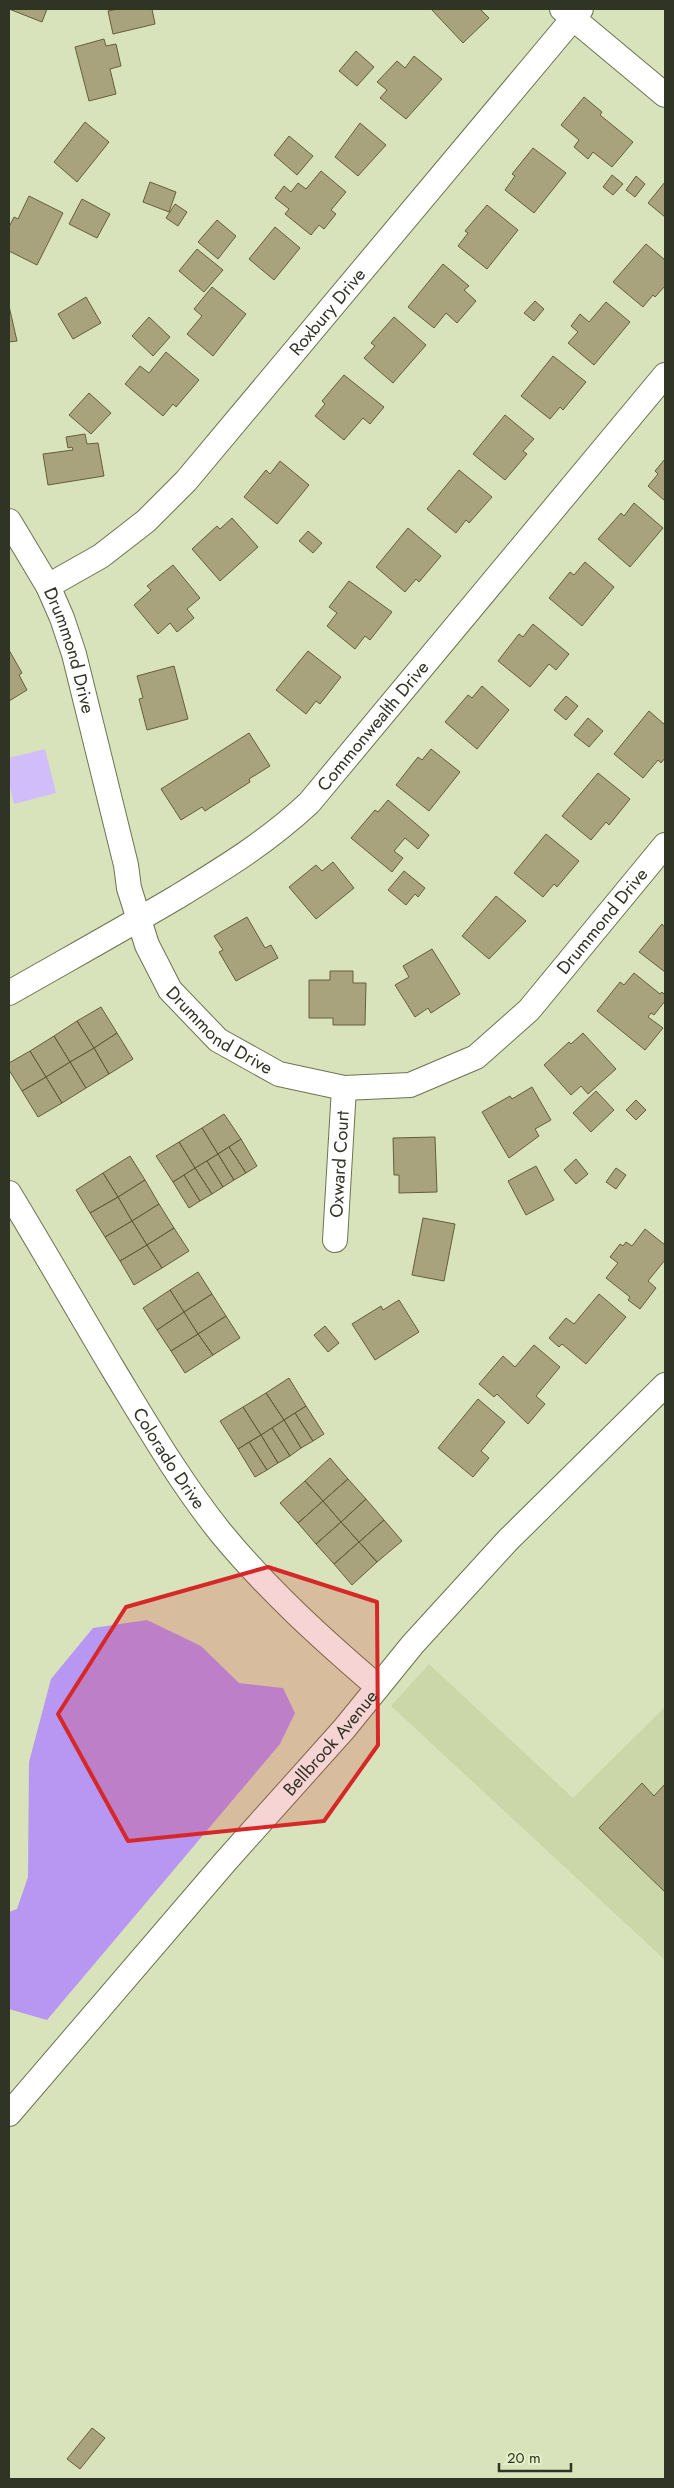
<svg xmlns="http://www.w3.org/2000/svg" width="674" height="2488" viewBox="0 0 674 2488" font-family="Jost,sans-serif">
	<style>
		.built { fill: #cbd7a9 }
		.green { fill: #d1bdfa }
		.forest { fill: #b797f1 }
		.building { fill: #a9a37d; stroke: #645e3a }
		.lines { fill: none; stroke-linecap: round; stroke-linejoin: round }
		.minor-casing { stroke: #6b7450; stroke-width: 26 }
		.minor { stroke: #fff; stroke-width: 24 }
		.marked { fill: #d62828; fill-opacity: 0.2; stroke: #d62828; stroke-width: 4; stroke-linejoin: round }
		.labels { text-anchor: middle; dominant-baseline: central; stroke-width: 5; stroke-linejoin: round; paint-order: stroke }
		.street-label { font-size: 18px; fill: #303425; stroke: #e5f0c8 }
	</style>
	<rect width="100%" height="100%" fill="#d8e3bb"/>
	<path class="built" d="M429,1664l144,134 92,-91v253l-274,-254z"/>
	<path class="green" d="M45,749l11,44 -42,11 -5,-21v-25z"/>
	<path class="forest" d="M147,1620l54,26 38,37 44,5 12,25 -15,31 -233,276 -38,-11v-97l8,-3 11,-32 1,-115 22,-83 42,-51z"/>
	<path class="building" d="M9,9h38l-5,13z
		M118,9h34l3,15 -42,10 -5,-23z
		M431,9h49l9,9 -26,25z
		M104,39l2,7 10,-2 5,22 -11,3 6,25 -27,7 -14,-54z
		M356,51l18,16 -17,19 -18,-15z
		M414,56l28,23 -36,40 -26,-21 7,-8 -10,-8 20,-21 8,7z
		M584,97l18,15 -2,3 33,27 -21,25 -19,-15 -5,7 -14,-12 5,-7 -18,-15z
		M85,122l24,20 -32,40 -23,-20z
		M360,123l26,22 -28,31 -23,-19z
		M289,136l24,20 -16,19 -23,-20z
		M533,148l33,25 -32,40 -29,-23 10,-14 -3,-2z
		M321,171l25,21 -15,18 5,4 -12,15 -5,-4 -8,10 -26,-21 4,-5 -14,-11 9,-12 7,6 7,-9 8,6z
		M612,175l11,9 -10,11 -10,-8z
		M636,176l9,8 -10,13 -9,-7z
		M150,182l26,10 -7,20 -26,-10z
		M665,182v35l-17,-14z
		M29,196l34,17 -26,52 -28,-14v-24l5,-10 4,2z
		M82,199l28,15 -13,24 -28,-14z
		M175,204l12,8 -9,14 -12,-8z
		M487,205l31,25 -31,39 -29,-23 10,-13 -3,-2z
		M217,220l19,16 -18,23 -20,-17z
		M275,227l25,21 -26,32 -25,-21z
		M646,244l19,16v26l-10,11 -2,-2 -10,12 -30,-25z
		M197,249l26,21 -19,22 -25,-21z
		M443,264l26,22 -5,4 12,11 -19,22 -11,-10 -12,15 -26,-21z
		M212,287l34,27 -33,42 -26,-22 15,-18 -8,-7z
		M86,297l15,26 -28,16 -15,-25z
		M535,301l9,8 -10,12 -10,-8z
		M606,302l24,20 -36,43 -26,-22 10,-11 -7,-6 9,-12 9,8z
		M9,306l8,35 -8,1z
		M149,317l21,20 -17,19 -21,-20z
		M394,317l32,28 -33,38 -29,-25 11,-12 -4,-3z
		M166,352l33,28 -23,27 -3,-3 -10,12 -38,-32 15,-18 9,7z
		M553,356l33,26 -23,28 -3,-3 -10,12 -29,-23z
		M344,375l40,32 -14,17 -7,-6 -19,22 -29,-24 10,-12 -3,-3z
		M89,393l22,20 -20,21 -22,-19z
		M505,415l29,24 -11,12 4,3 -22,26 -32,-26z
		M85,434l2,10 11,-1 6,33 -56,9 -5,-31 30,-4 -1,-3 -4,1 -2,-11z
		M665,459v42l-17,-15 10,-12 -3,-3z
		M280,461l29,24 -32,39 -33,-27 22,-27 4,4z
		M459,470l33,27 -23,26 -3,-3 -10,13 -29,-24z
		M634,503l29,25 -33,39 -32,-28 23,-26 3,3z
		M232,518l26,29 -38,34 -28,-32 25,-23 3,3z
		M408,528l33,28 -22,26 -3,-3 -11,13 -29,-25z
		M308,531l14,12 -9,10 -14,-12z
		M585,562l29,25 -32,39 -33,-28 21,-26 4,3z
		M173,565l27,33 -13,11 7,9 -17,14 -7,-9 -12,11 -24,-29 17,-15 -4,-4z
		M349,581l43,31 -22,28 -5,-4 -10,13 -28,-23 10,-13 -8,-6z
		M533,624l36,30 -13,16 -7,-6 -19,23 -32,-26 21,-27 4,3z
		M9,650l13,23 -3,2 8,15 -18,11z
		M308,651l33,26 -21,27 -4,-3 -10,13 -30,-24z
		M174,666l14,53 -41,11 -8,-31 4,-1 -6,-22z
		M482,686l27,24 -32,39 -32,-27 23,-27 4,3z
		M566,696l12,10 -12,14 -12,-10z
		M649,711l16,14v33l-4,5 -3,-3 -15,18 -29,-24z
		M588,718l15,13 -14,16 -15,-12z
		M249,733l21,33 -21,13 1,3 -45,29 -3,-4 -21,13 -20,-31z
		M431,749l29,23 -31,39 -33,-26 22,-28 4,3z
		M598,773l32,26 -21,26 -3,-3 -15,18 -29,-24z
		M388,800l41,35 -11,14 -13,-11 -11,13 9,7 -11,14 -41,-34 24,-28 3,2z
		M546,834l33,27 -22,26 -3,-3 -11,13 -29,-24z
		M333,862l21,26 -38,31 -27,-32 27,-22 6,6z
		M404,871l21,17 -7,9 -3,-3 -9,11 -18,-15z
		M496,896l30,25 -37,38 -27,-23z
		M247,917l18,31 6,-3 7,13 -42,23 -17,-29 4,-2 -9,-14z
		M662,924l3,4v44l-26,-20z
		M432,949l28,45 -29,19 -3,-5 -13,9 -20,-32 14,-8 -6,-11z
		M330,971h23v12h13l-1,42h-32v-7h-24v-38h21z
		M634,973l26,21 2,-2 3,3v6l-11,14 -3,-2 -3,4 15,11 -18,22 -48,-39 23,-29 4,3z
		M101,1007l16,26 -23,15 -17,-27z
		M77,1021l17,27 -24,14 -16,-26z
		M117,1033l16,26 -24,15 -15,-26z
		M583,1033l33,36 -28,25 -7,-8 -10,9 -27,-30 25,-23 2,2z
		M54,1036l16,26 -24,15 -16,-26z
		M94,1048l15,26 -23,14 -16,-26z
		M30,1051l16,26 -24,14 -13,-21v-7z
		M70,1062l16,26 -24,15 -16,-26z
		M46,1077l16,26 -24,14 -16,-26z
		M532,1087l19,33 -16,9 4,7 -30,22 -27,-46 28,-16 2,3z
		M596,1091l18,19 -23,22 -18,-19z
		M636,1100l10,10 -10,10 -10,-10z
		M224,1114l17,25 -23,15 -16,-26z
		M202,1128l16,26 -23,14 -16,-26z
		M435,1137l2,55 -38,1v-18h-5l-1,-37z
		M241,1139l16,27 -11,7 -17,-26z
		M179,1142l16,26 -22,14 -17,-26z
		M229,1147l17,26 -12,7 -16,-26z
		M218,1154l16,26 -11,7 -16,-26z
		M130,1156l15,24 -27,17 -15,-24z
		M576,1159l12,15 -12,10 -12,-14z
		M207,1161l16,26 -11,7 -17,-26z
		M536,1166l18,34 -28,15 -18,-34z
		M195,1168l17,26 -12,7 -16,-26z
		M616,1168l10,7 -10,14 -10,-7z
		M103,1173l15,24 -28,16 -14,-23z
		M184,1175l16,26 -11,7 -16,-26z
		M145,1180l14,24 -27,17 -14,-24z
		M118,1197l14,24 -27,16 -15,-24z
		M159,1204l15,24 -27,17 -15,-24z
		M423,1218l32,6 -11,57 -32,-6z
		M132,1221l15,24 -27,16 -15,-24z
		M174,1228l15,23 -27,17 -15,-23z
		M645,1229l20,16v15l-17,21 8,7 -16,21 -12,-9 2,-3 -24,-19 12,-15 -8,-6 10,-13 3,2 3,-4 6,4z
		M147,1245l15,23 -28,17 -14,-24z
		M198,1272l14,22 -28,18 -14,-22z
		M170,1290l14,22 -27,18 -14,-22z
		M212,1294l14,22 -28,18 -14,-22z
		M599,1294l27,23 -40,47 -24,-20 -3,3 -10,-9 17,-20 8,6z
		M399,1300l20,32 -44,28 -23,-36 29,-18 2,4z
		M184,1312l14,22 -27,17 -14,-21z
		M226,1316l14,22 -27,17 -15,-21z
		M325,1326l14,17 -11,9 -14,-17z
		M198,1334l15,21 -28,18 -14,-22z
		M534,1345l26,22 -24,29 9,8 -17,20 -31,-30 -3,3 -15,-13 24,-28 12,11z
		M289,1378l17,28 -22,14 -18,-27z
		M266,1393l18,27 -23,15 -18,-28z
		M478,1399l27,23 -24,29 8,7 -16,19 -35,-29z
		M306,1406l18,28 -11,7 -18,-28z
		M243,1407l18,28 -23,14 -18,-28z
		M295,1413l18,28 -12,7 -17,-28z
		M284,1420l17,28 -11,8 -18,-28z
		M272,1428l18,28 -12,7 -17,-28z
		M261,1435l17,28 -11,7 -18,-28z
		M249,1442l18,28 -12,7 -17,-28z
		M330,1458l18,21 -25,22 -18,-20z
		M348,1479l18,20 -25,23 -18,-21z
		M305,1481l18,20 -25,22 -18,-20z
		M366,1499l18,21 -25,22 -18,-20z
		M323,1501l18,21 -25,22 -18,-21z
		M384,1520l18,21 -25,21 -18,-20z
		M341,1522l18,20 -25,22 -18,-20z
		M359,1542l18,20 -25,23 -18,-21z
		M642,1783l12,13 11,-12v108l-66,-64z
		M92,2428l13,10 -25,31 -13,-10z"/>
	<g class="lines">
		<defs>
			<g id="minor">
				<path d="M562,9l103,86"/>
				<path id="s1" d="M9,521l39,65 14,32 12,36 52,211 3,23 18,57 23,45 48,50 61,34 65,14 66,-3 66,-28 53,-47 136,-165"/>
				<path id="s2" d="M48,586l53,-30 45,-35 40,-40 395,-472"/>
				<path id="s3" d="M9,993c56,-32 112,-63 168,-96 49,-30 90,-55 132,-94l356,-428"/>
				<path id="s4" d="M9,1193c35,58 69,117 104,176 34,56 67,113 108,164 47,57 101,106 157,154"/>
				<path id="s5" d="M335,1240l9,-152"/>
				<path id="s6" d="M9,2114l216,-252 119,-133 69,-85 95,-104 157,-155"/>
			</g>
		</defs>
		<use href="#minor" class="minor-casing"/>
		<use href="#minor" class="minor"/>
	</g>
	<path class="marked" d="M268,1567l109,35 1,143 -54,76 -196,20 -70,-127 68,-107z"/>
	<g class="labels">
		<g class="street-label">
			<text stroke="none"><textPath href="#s2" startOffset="395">Roxbury Drive</textPath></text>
			<text stroke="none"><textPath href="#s1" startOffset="144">Drummond Drive</textPath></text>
			<text stroke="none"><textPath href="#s3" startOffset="456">Commonwealth Drive</textPath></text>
			<text stroke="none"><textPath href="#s1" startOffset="1029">Drummond Drive</textPath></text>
			<text stroke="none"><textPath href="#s1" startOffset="564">Drummond Drive</textPath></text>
			<text stroke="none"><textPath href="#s5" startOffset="76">Oxward Court</textPath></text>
			<text stroke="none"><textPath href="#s4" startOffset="310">Colorado Drive</textPath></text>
			<text stroke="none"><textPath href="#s6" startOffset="491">Bellbrook Avenue</textPath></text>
		</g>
	</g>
	<rect width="674" height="2488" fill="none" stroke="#303425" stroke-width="20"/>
	<path d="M499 2463v8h72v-8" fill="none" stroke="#303425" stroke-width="2.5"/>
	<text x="507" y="2463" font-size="15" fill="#303425" stroke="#e5f0c8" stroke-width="4" paint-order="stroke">20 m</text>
</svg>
